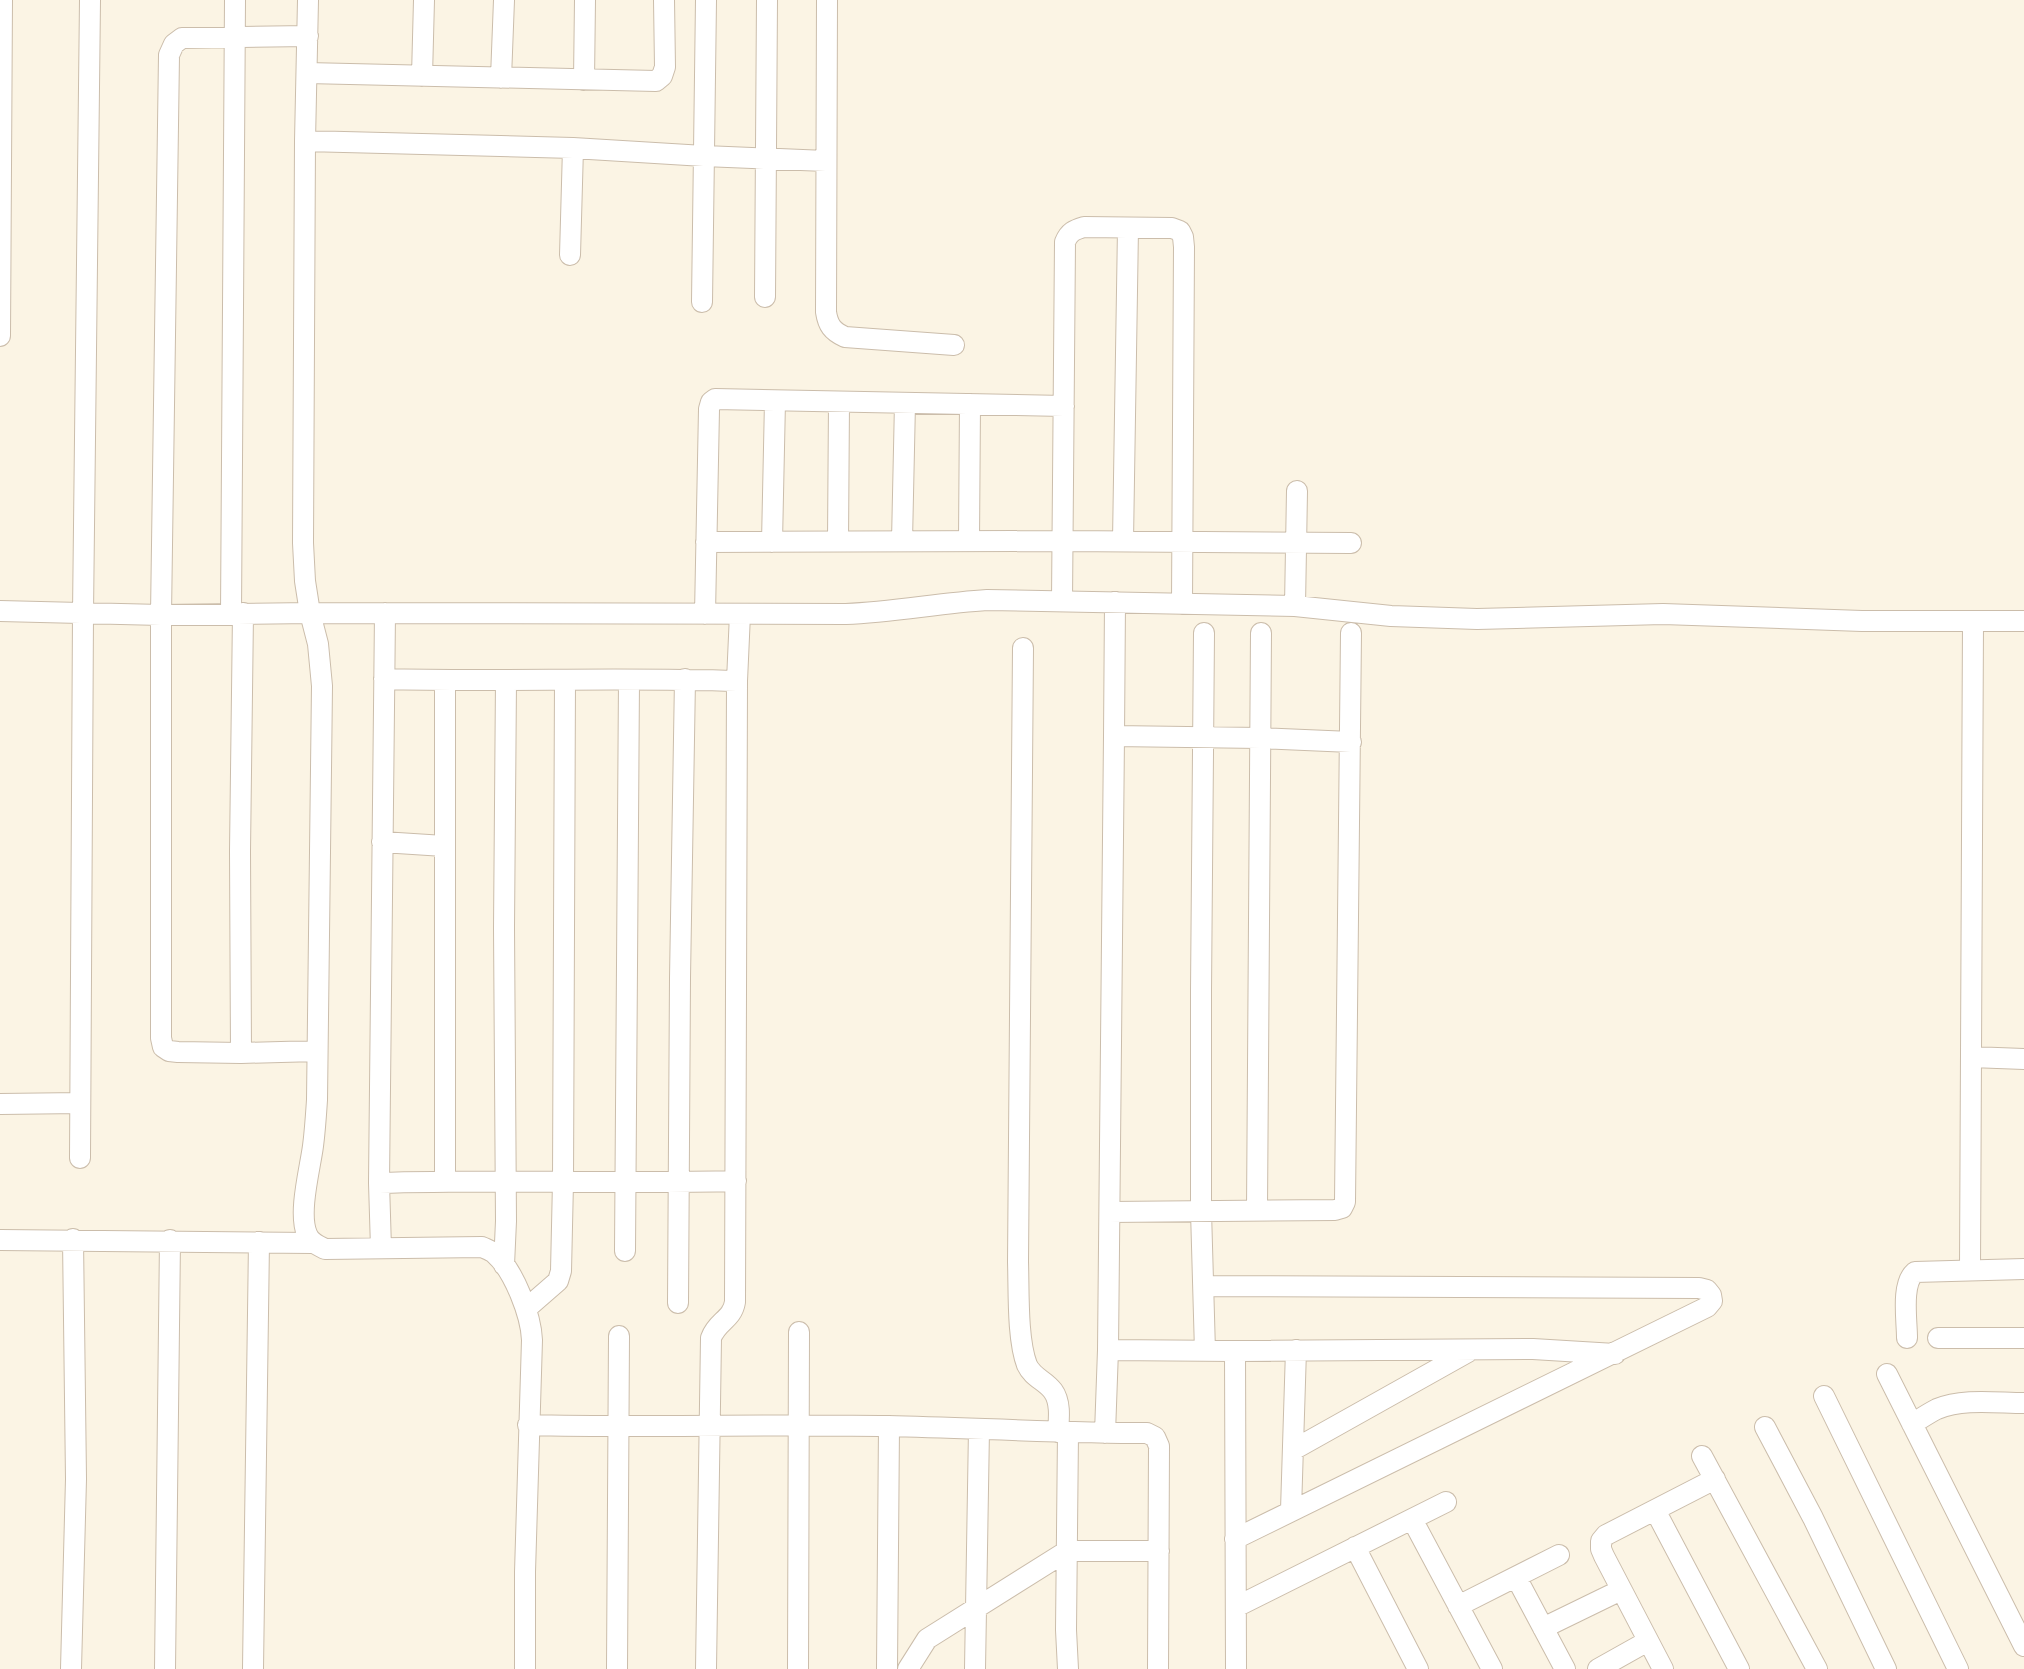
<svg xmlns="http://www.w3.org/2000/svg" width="2024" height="1669" viewBox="0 0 2024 1669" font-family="Manrope,sans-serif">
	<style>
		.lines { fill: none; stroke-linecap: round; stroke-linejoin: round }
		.minor-casing { stroke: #cbbdab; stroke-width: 22 }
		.minor { stroke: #fff; stroke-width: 20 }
	</style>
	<rect width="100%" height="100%" fill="#fbf4e4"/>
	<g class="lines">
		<defs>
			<path id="minor" d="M308,0l-3,141 -2,402 2,38 5,32 8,31 4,42 -5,414c-1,15 -2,31 -4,46 -3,23 -15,67 -6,88 3,8 10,11 18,15l157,-2c4,2 10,4 13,7 19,17 36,61 37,86l-7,232v97
				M827,0l-1,312c2,13 6,19 19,25l109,8
				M308,36l-126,2 -8,6 -5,11 -8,560v423l2,9 6,4 9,1 63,1 76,-2
				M307,73l349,8 6,-5 3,-9 -1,-67
				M422,76l2,-76
				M501,78l3,-78
				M584,80l1,-80
				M305,141l268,7 131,8 122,5
				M570,255l3,-107
				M765,297l2,-297
				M702,302l4,-302
				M0,336l2,-336
				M838,541l1,-139
				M902,541l3,-138
				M969,541l1,-137
				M1123,541l5,-313
				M706,542l356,-1 289,2
				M772,542l3,-141
				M1062,601l3,-359c4,-10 9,-12 19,-15l88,1 8,3 3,6 1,10 -2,357
				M1115,602l-1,134 146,2 91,4
				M1295,606l2,-115
				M0,611l161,4 149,-2 536,1c47,-2 94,-11 141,-14l308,6 96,10 86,3 186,-5 199,7h162
				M231,614l4,-614
				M705,614l4,-205 2,-7 4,-3 349,7
				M1204,633l-3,358v220l4,140
				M1023,648l-5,614c1,28 -1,77 9,103 6,13 18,15 26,26 8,11 6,28 5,41
				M384,679c117,3 235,-2 353,2
				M445,680v501
				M382,842l62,4
				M241,1053l-1,-202 3,-238
				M1971,1057l53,2
				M0,1104l80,-1
				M80,1158l3,-544 7,-614
				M379,1183c119,-4 238,1 357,-2
				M1257,1210l4,-577
				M1110,1212l225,-2 7,-2 3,-6 6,-569
				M0,1240l313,3
				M381,1248l-2,-65 6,-570
				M625,1251l4,-571
				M504,1265l2,-44 -2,-293 2,-247
				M1970,1270l3,-648
				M1204,1286l495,2 8,2 4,5 1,6 -5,6 -472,232
				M678,1303l2,-325 5,-299
				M527,1308l31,-27 3,-10 2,-89 2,-502
				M1907,1338c0,-18 -6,-54 8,-66l109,-3
				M1938,1338h86
				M1108,1350l127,1 298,-2 82,5
				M1235,1351l1,318
				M1887,1374l137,272
				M1824,1396l134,273
				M1912,1424c8,-5 17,-11 25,-15 26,-11 60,-6 87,-6
				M528,1425c120,3 240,-1 360,1 86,2 173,7 259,7l8,4 4,9 -1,223
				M1765,1427l48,91 73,151
				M1105,1433l3,-83 6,-614
				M1293,1450l175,-98
				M1702,1456l115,213
				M1291,1510l5,-160
				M1655,1510l84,159
				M1412,1519l80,150
				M1355,1547l63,122
				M1516,1577l49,92
				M1458,1606l101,-51
				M1236,1607l210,-105
				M1543,1628l78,-38
				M71,1669l5,-190 -3,-240
				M165,1669l5,-429
				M253,1669l6,-427
				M617,1669l2,-333
				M706,1669l5,-331c6,-17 21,-18 24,-36l2,-621 3,-67
				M798,1669l1,-337
				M887,1669l2,-243
				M908,1669l19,-30 140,-88h92
				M975,1669l4,-240
				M1068,1669l-2,-39 2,-197
				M1598,1669l50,-28
				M1663,1669l-59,-113 -3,-7v-8l5,-6 109,-56"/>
		</defs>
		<use href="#minor" class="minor-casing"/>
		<use href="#minor" class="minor"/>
	</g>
</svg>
